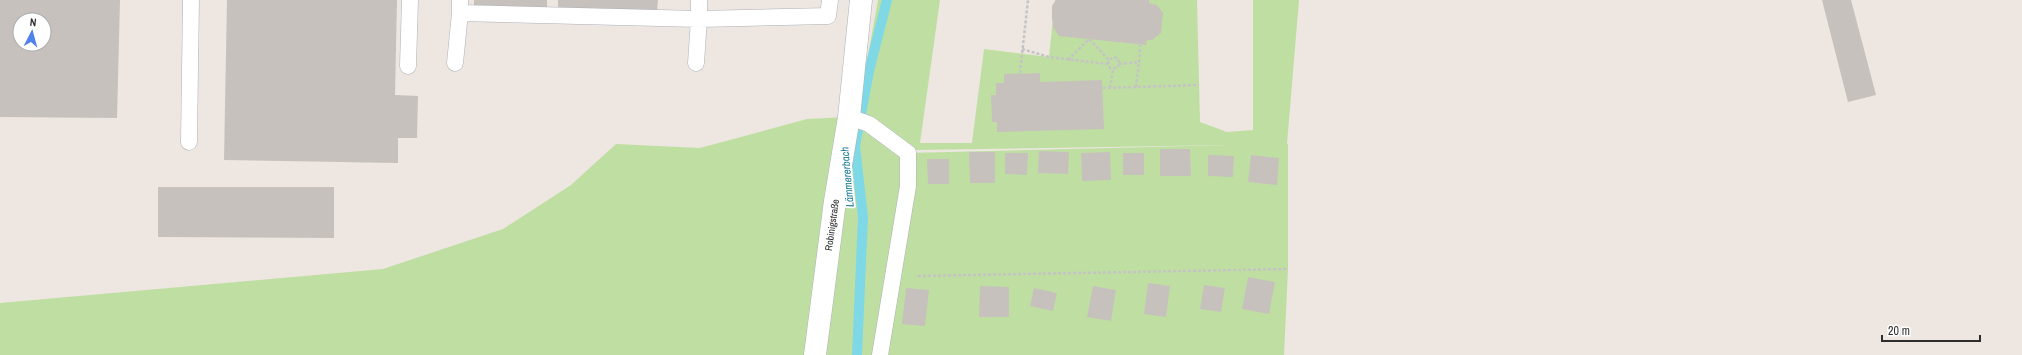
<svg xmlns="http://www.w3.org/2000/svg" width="2022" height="355" viewBox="0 0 2022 355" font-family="'Archivo Narrow',sans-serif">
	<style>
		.green { fill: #bfdfa2 }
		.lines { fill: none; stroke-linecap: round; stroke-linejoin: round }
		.stream { stroke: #7ed8e6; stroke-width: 10 }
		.building { fill: #c6c1bc; fill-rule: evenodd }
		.lane-casing { stroke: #adb1b8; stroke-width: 17 }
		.street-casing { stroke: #adb1b8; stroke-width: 23 }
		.path { stroke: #c4c4c4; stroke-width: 2.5; stroke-dasharray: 3 2; stroke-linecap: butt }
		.lane { stroke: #fff; stroke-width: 16 }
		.street { stroke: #fff; stroke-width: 22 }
		.labels { text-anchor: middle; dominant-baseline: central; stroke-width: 4; stroke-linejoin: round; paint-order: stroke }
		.street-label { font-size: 10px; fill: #2d2d2d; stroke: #fff }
		.water-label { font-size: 11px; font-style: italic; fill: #197b95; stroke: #fff }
	</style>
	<rect width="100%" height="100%" fill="#ede6e1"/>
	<path class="green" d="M878,0h62l-20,143h52l12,-94 65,8 6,-57h142l3,122 27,10 26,-2v-130h46l-12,144h1v125l-4,86h-1284v-52l383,-34 120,-40 68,-44 45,-41 84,4 107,-29 42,-2 59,36 322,-8 -314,5 -58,-39z"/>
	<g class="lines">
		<path class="stream" d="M857,355l6,-138 -8,-71 14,-75 18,-71"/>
	</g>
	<path class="building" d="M0,0h120l-3,118 -117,-1zM20,20h24v24h-24z
		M227,0h170l-2,95 23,1 -1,42h-19v25l-174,-3z
		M474,0h73v8l-73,-3z
		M558,0h100l-1,11 -99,-3z
		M1056,0h93v3l8,2 6,8 -2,20 -9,7h-5l-1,5 -87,-9 -6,-9 -1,-10v-11z
		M1822,0h29l25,95 -28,7z
		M1040,73v9l62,-2 2,49 -107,3v-10h-5l-1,-27h5v-12h8v-9z
		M1160,149h30l1,27h-31z
		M1039,151l30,1 -1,22 -30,-1z
		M969,152h26v31h-25z
		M1110,152l1,28 -29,1 -1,-28z
		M1005,153h23l-1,22 -22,-1z
		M1123,153h21v22h-21z
		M1208,155l26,1 -1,21 -25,-1z
		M1251,155l28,3 -2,27 -29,-3z
		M927,159h22v25h-21z
		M158,187h176v51l-176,-1z
		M1248,277l27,5 -6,32 -27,-5z
		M1148,283l22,3 -4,31 -22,-3z
		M1204,285l21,3 -4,24 -21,-3z
		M980,286l29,1v30h-30z
		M1093,286l23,4 -5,31 -24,-4z
		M906,288l23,2 -4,36 -23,-2z
		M1034,288l23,5 -4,18 -23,-5z"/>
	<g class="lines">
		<defs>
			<path id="lane" d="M460,0v13l239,6 -3,44
				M699,0v19l129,-3 2,-16
				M455,63l5,-50
				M408,66l2,-66
				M849,117l20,7 39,29v33l-28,169
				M189,142l2,-142"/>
			<path id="street" d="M815,355l20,-154 14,-84 12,-117"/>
		</defs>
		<use href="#lane" class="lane-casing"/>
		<use href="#street" class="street-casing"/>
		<path class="path" d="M1022,49l27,8 59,7 2,4h7l2,-4 -1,-5 -4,-2 -5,3 -1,4
			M1068,60l21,-21 20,21
			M1119,64l20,-2 1,-17
			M1020,73l8,-73
			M1136,87l3,-25
			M1103,88l96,-3
			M1110,88l3,-19
			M918,276l370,-7"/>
		<use href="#lane" class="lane"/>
		<use href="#street" class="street"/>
	</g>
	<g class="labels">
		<g class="street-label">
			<text transform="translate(832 225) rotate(-82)">Robinigstraße</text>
		</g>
		<g class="water-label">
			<text transform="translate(847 177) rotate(-95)">Lämmererbach</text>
		</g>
	</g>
	<g transform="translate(32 32) rotate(6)"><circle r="19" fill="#ffffff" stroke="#ababab"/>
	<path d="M0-3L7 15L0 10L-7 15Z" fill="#5082ec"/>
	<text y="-6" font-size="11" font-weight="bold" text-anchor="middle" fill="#2d2d2d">N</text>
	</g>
	<path d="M1882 335v6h98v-6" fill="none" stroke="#2d2d2d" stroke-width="2"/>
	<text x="1888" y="335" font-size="12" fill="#2d2d2d" stroke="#ffffff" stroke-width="3" paint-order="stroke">20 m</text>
</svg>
